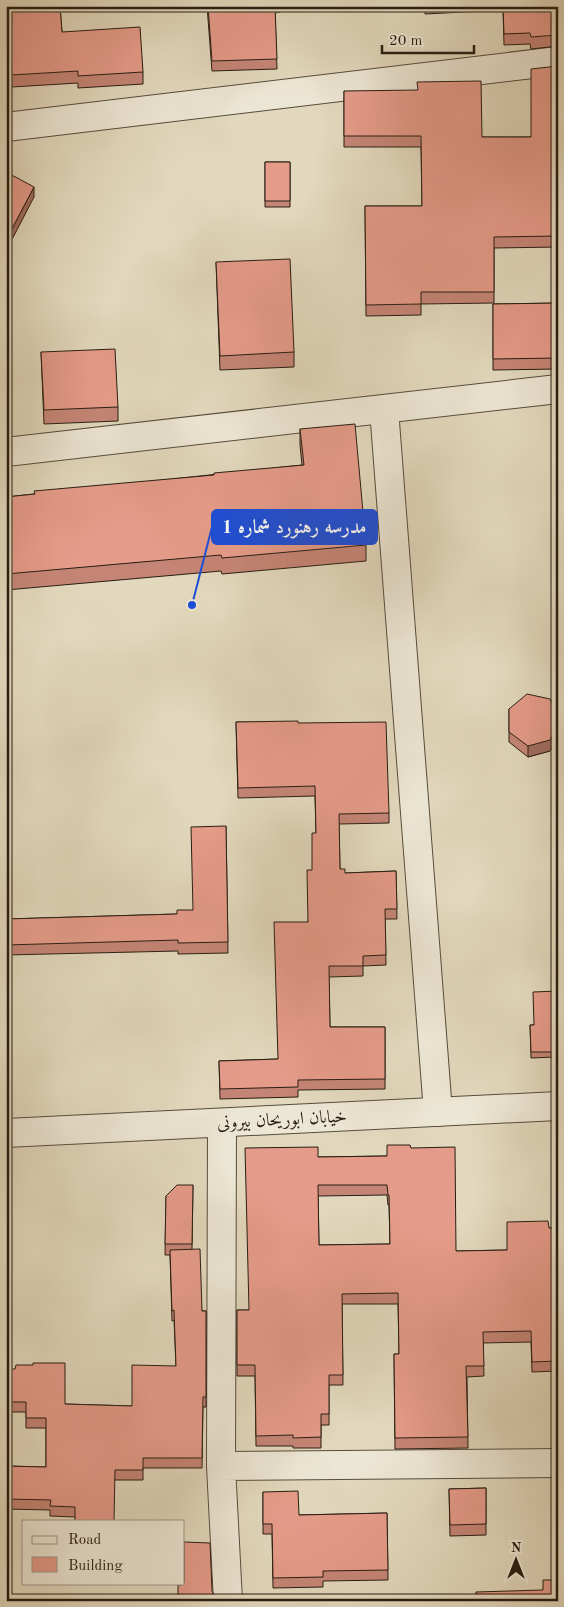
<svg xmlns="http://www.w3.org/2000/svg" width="564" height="1607" viewBox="0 0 564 1607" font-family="'Old Standard TT',Amiri,serif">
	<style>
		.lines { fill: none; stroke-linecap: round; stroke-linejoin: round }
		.minor-casing { stroke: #574c3d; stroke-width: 30 }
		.tertiary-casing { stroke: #574c3d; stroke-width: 30 }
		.minor { stroke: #ece6d4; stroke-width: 28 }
		.tertiary { stroke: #ece6d4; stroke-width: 28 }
		.wall { fill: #c58576; stroke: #291d12; fill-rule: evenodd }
		.shaded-wall { fill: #a06c60; stroke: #291d12 }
		.building { fill: #e59b89; stroke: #291d12; fill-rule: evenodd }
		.labels { text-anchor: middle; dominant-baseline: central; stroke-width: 4; stroke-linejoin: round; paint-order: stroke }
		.street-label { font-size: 18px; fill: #291d12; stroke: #ece6d4 }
		.leader { fill: none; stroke: #1d4ed8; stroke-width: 2 }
		.callout-dot { fill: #1d4ed8; stroke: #ece6d4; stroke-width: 2 }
		.callout { fill: #1d4ed8; stroke: #1d4ed8; stroke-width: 2 }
		.callout-label { font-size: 19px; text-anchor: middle; font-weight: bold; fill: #fff }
	</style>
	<rect width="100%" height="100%" fill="#e2d8bd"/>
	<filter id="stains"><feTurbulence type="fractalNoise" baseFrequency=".004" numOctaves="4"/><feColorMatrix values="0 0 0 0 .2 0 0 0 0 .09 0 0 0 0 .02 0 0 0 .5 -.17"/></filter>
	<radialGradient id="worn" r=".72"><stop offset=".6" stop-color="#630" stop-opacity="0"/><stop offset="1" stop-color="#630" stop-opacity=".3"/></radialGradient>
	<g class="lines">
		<defs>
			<path id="minor" d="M6,127l552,-66
				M384,409l54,703
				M6,452l552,-63
				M222,1123l-1,343 7,135
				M221,1466l337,-3"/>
			<path id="tertiary" d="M6,1133l552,-27"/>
		</defs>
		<use href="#minor" class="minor-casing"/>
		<use href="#tertiary" class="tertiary-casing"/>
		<use href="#minor" class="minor"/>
		<use href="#tertiary" class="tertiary"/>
	</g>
	<path class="wall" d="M6,6h54l2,26 81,40v12l-65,4v-5l-66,4 -5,-71 -1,1z
		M145,6h35l-35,3z
		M207,6h73v6l-5,1 2,56 -65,2z
		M425,6h133v40l-27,3 -1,-5 -26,1 -1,-35 -78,4z
		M558,66v181l-64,1v55l-73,1v11l-55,1 -1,-110h57l-1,-59h-77v-56l138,46h49z
		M265,162h25v45h-25z
		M216,262l78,90v15l-74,3z
		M558,303v66l-65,1v-66z
		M41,352l77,55v14l-74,3z
		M300,429l66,116v16l-144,13 -1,-3 -215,19v-93l296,-32 -2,-20z
		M509,709l41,42 -22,6 -19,-15z
		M236,722l62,1 91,90v10l-50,1 1,45 5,4 51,-2 1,48h-12l1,46 -23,1v10l-34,1 1,50h55v62l-87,1v7l-78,2 -1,-38 59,-2 30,-137 8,-89 -1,-37 -77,2z
		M226,826l2,127 -50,1v-3l-172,4v-36l171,-5 16,-4z
		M558,991v64h-3v2l-24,1 -1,-33h4z
		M411,1148l45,103 51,-1 42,-22h9v143l-26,1 -1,-30 -48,1 1,33 -17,1 1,71 -73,1 -1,-95h5l-1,-50h-56l1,81h-14v40h-8v23h-28v-2h-37l-1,-70h-18v-66h12l69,-153 69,-1zM387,1195l1,10h1l1,39 -71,1 -1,-49z
		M193,1185l-1,64 10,62h4v96h-3l-1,61h-59v12h-28l-40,37 -25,-1v-6l-44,-1v-43l40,1v-39h-20v-16h-20v-43l59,35 67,2 44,-40 -2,-46 -2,1 -2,-66h-5l1,-59z
		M486,1488v47l-36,1 -1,-47z
		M263,1492l36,23 88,-2 1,67 -65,1v6l-50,1 -1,-54h-9z"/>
	<path class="shaded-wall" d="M34,187v10l-28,54v-11z
		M558,724v11l-8,16 -22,6v-11z"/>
	<path class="building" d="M7,6h53l2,26 78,-5 3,45 -65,4v-5l-66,4z
		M208,6h67l2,53 -65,2z
		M503,6h55v29l-27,2 -1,-4 -26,1z
		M558,66v170l-64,1v55h-73v12l-55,1 -1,-99h57l-1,-70h-77v-45l74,-1 -1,-8 64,-1 1,56h49v-68z
		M265,162h25v39h-25z
		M8,173l26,14 -28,53v-64z
		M290,259l4,93 -74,4 -4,-94z
		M558,303v55l-65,1v-55z
		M115,349l3,58 -74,3 -3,-58z
		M355,424l11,121 -144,13 -1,-3 -215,19v-77l29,-3 -1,-3 180,-16v-2l90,-8 -4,-36z
		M527,694l23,5 8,16v9l-8,16 -22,6 -19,-14v-23z
		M298,721v2l88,-1 3,91 -50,1 1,55h5v4l51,-2 1,38h-12l1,46 -23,1v10h-34l1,61h55v52l-87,1v7l-78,2 -1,-28 59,-2 -4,-137h34l-1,-52h5v-37h4l-1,-47 -77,2 -2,-66z
		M226,826l2,116 -50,1v-3l-172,5v-26l171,-5v-4h16l-2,-83z
		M558,991v59h-3v2h-24l-1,-27h4l-1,-33z
		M387,1145h23l1,3 44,-1 1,104 51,-1v-28l41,-1 1,7h9v133l-26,1 -1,-31 -48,1 1,34h-18l2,71 -73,1 -1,-84h5l-1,-61 -56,1 1,81h-14v39h-8v23l-28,1v-3l-37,1 -1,-71h-18v-55h12l-4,-162 73,-1v10l69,-1zM318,1185h69l1,10h1l1,49 -71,1z
		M177,1185h16l-1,59h-27l1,-48z
		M200,1249l2,62h4v86h-3l-1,61h-59v12h-28l-1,51h-39v-14l-25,-1 1,-6 -45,-1v-33l40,1v-49h-20v-16h-20v-33h9l1,-4h17v-2h32v41l67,2v-41l44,1 -2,-56 -2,1 -2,-61z
		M486,1488v36l-36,1 -1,-36z
		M298,1491l1,24 88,-2 1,57 -65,1v6l-50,1 -1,-54h-9v-32z
		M184,1542l26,1 2,48 3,7 2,3h-39v-16h3v-2h3z
		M543,1580h15v21h-82v-9l67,-2z"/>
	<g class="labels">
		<g class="street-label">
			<text transform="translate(282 1120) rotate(-3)">خیابان ابوریحان بیرونی</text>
		</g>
	</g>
	<path class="leader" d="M192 605L212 527"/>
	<circle class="callout-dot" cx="192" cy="605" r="5"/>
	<rect class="callout" x="212" y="510" width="165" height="34" rx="5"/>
	<g class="callout-label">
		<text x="294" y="533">مدرسه رهنورد شماره 1</text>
	</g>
	<rect width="564" height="1607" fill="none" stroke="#e2d8bd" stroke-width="25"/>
	<rect x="8" y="8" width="549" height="1592" fill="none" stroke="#291d12" stroke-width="2.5"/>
	<rect x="12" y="12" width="539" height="1582" fill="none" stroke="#291d12"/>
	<rect x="22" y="1520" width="162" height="65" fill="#ece6d4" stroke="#9e9686"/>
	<rect x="32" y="1536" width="25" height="8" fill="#ece6d4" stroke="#9e9686"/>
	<text x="68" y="1544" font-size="15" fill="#291d12">Road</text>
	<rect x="32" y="1557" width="25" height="15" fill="#e59b89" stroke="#9e9686"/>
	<text x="68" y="1570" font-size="15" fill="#291d12">Building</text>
	<g transform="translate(516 1560)" stroke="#ece6d4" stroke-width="4" paint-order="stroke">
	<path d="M0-4L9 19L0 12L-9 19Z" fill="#291d12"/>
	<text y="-8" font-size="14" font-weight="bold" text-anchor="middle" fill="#291d12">N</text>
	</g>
	<path d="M382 45v8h92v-8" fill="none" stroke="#291d12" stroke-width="2.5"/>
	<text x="389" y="45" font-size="15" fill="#291d12" stroke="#ece6d4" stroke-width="4" paint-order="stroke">20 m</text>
	<rect width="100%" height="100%" filter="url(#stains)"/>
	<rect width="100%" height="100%" fill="url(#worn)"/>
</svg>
